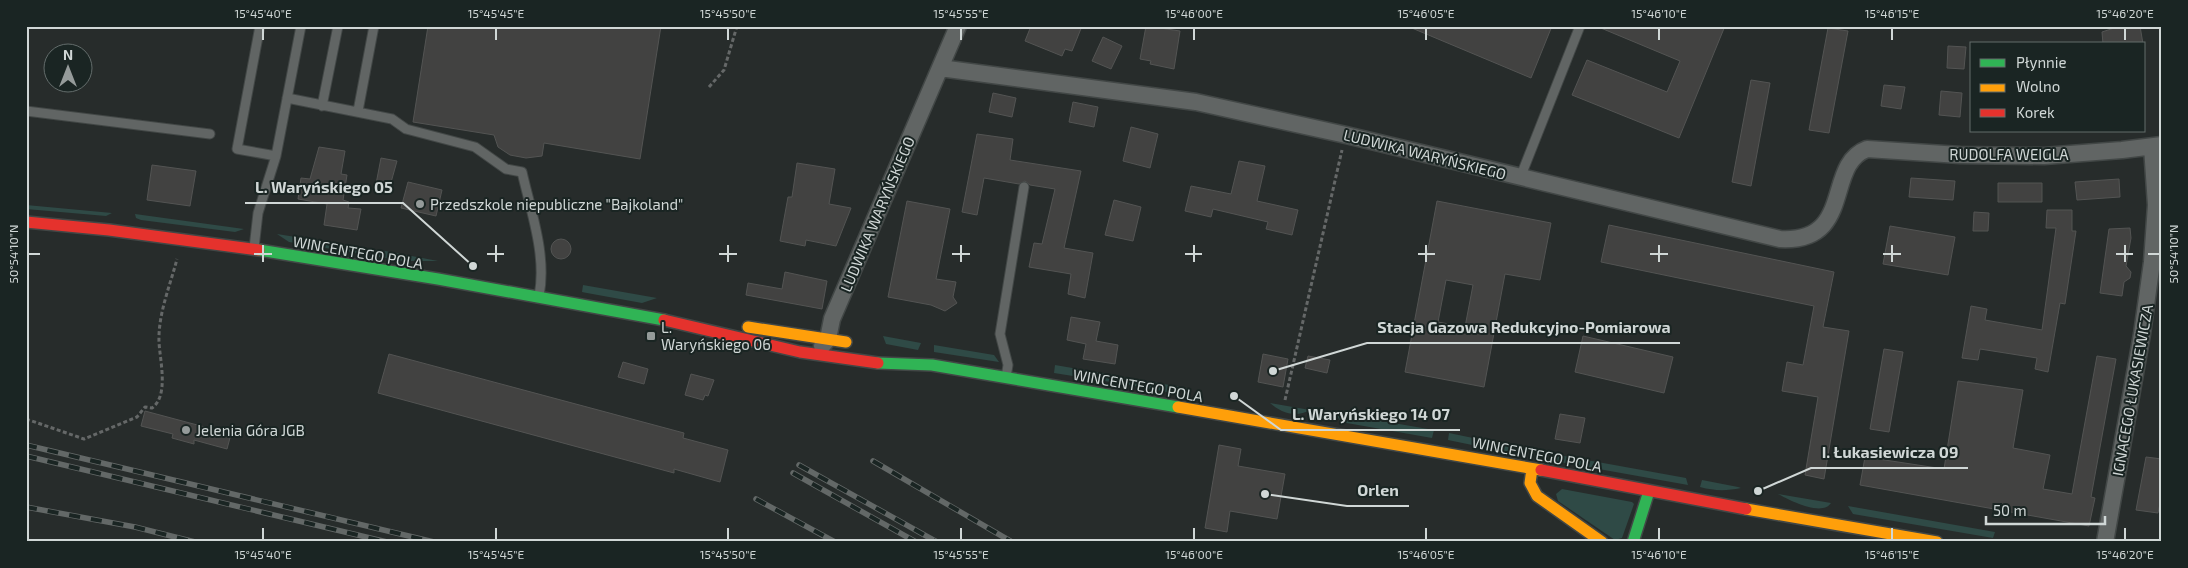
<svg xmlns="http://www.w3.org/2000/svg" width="2188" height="568" viewBox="0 0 2188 568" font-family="'Exo 2',sans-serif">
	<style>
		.green { fill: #2f4a46 }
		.building { fill: #424241; stroke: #535453; fill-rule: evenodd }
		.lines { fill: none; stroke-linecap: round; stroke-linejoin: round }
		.lane-casing { stroke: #424746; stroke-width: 11 }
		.street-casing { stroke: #424746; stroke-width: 19 }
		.fast-casing { stroke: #424746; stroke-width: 14 }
		.slow-casing { stroke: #424746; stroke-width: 14 }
		.jam-casing { stroke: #424746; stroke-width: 14 }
		.path { stroke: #656868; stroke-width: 3; stroke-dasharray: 4 2.5; stroke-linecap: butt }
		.lane { stroke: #616564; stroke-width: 9 }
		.street { stroke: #616564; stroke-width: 16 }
		.fast { stroke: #30b455; stroke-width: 11 }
		.slow { stroke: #ff9f0a; stroke-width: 11 }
		.jam { stroke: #e5322d; stroke-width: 11 }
		.rail-casing { stroke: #636867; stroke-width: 5.5 }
		.rail { stroke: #1a2523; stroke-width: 4; stroke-dasharray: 11; stroke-linecap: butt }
		.ticks { fill: none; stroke: #d0d7d6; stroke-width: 2 }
		.poi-dot { fill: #959b9a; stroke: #1a2523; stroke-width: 2 }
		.labels { text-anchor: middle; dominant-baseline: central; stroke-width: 4; stroke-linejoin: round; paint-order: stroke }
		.street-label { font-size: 15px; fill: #d0d7d6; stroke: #1a2523 }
		.poi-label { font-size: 15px; fill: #d0d7d6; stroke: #1a2523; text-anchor: start }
		.leader { fill: none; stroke: #d0d7d6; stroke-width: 2 }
		.callout-dot { fill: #d0d7d6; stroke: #1a2523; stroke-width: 2 }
		.callout-label { font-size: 16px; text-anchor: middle; font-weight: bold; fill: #d0d7d6; stroke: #1a2523; stroke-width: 4; stroke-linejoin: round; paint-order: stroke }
		.neatline { fill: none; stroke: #d0d7d6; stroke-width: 2 }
		.ticks-label { font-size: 12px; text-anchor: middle; fill: #d0d7d6 }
	</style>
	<rect width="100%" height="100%" fill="#272c2b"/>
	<path class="green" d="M26,205l86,8 -6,3 -80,-7z
		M135,214l109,15 -9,3 -94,-12 -5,-2z
		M277,234l87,14 -1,6 -74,-12z
		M380,250l58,11h-35l-24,-4z
		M583,285l74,13 -15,5 -55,-10 -5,-1z
		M883,336l38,7 -3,7 -32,-6z
		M934,345l60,10 5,7 -65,-10z
		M1055,365l58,10 -2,7 -57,-9z
		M1125,377l66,12 -19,4 -48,-9z
		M1270,403l40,7c-14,8 -29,3 -40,-7z
		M1335,413l99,17 -2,8 -91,-16z
		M1449,433l72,15 -10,5 -63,-13z
		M1548,453l138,25 2,7 -134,-24z
		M1702,480l36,7 3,1c-15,3 -26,3 -41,-1z
		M1562,489l70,13 2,2 -12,34 -7,2 -57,-39 -2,-7z
		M1778,494l53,9c-9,14 -42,-3 -53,-9z
		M1848,506l147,26 -2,6 -140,-24z"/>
	<path class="building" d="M428,26h233l-21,133 -96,-16 -2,13 -16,2 -16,-3 -12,-8 -4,-12 -81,-13z
		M1031,26h51l-10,25 -7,-2 -3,7 -37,-15z
		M1146,26l34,5 -6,38 -24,-5 1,-3 -11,-2z
		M1407,26h145l-21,52z
		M1596,26h129l-46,112 -107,-43 15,-35 80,32 13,-31z
		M2120,26h20l3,18h-40l-1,-12z
		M1828,28l20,3 -19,102 -20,-3z
		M1103,37l19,9 -11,23 -19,-8z
		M1948,46l18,1 -2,22 -17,-1z
		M1751,80l19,3 -19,103 -19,-4z
		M1884,85l21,2 -4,22 -20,-3z
		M1941,91l21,2 -2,24 -21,-2z
		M993,93l23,5 -4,19 -23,-5z
		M1073,102l25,5 -4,20 -25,-5z
		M1131,127l27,7 -8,34 -27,-7z
		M977,134l36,5 -3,21 71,11 -17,77 29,5 -8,45 -17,-4 3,-20 -42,-7 5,-24 8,1 13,-55 -25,-4 -5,-4 -6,3 -35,-6 -7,37 -15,-3z
		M319,147l26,4 -4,23 6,1 -4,25 6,2 -1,6 13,1 -4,21 -33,-5 3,-21 -29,-5 3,-21 9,1z
		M381,158l16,3 -7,25 -14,-2z
		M1239,161l26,5 -8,35 41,9 -6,25 -26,-6 2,-7 -55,-13 -2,8 -26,-6 6,-25 40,8z
		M797,163l38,6 -6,35 22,4 -15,38 -30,-6 -1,6 -25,-5 8,-44h4z
		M152,165l44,6 -6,35 -43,-6z
		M1911,178l44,3 -2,19 -44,-3z
		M2119,179l1,18 -43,3 -2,-18z
		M408,182l34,8 -6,26 -35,-8z
		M1998,183h44v19h-44z
		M1114,200l27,7 -8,34 -28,-6z
		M907,201l43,8 -14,70 20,3 -3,15 4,6 -12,8 -14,-6 -43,-8z
		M1437,201l114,22 -11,57 -35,-6 -21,113 -79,-15zM1446,280l27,5 -8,42 -27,-5z
		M2047,210h25v21h4l-11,73 -5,-1 -12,69 -13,-3 2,-11 -57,-9 -2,11 -16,-2 9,-52 16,3 -2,11 57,10 14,-102h-10z
		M1974,212l15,1 -1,18h-15z
		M1609,225l225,47 -11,55 26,4 -25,148 -19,-4 13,-78 -36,-6 5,-29 16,3 11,-59 -213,-44z
		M1890,226l65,11 -7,38 -65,-11z
		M2130,228l1,10 -5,28 5,6 -1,6 -6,4 -2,14 -22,-3 9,-64z
		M551 249a10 10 0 1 1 20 0a10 10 0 1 1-20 0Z
		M785,272l42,9 -5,28 -76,-14 2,-12 34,6z
		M1071,317l29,5 -4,19 22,4 -3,19 -32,-5 3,-15 -19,-4z
		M1583,336l90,21 -9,36 -89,-21z
		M1884,349l19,3 -14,80 -19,-3z
		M389,354l295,79 -1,5 45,12 -8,32 -46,-13v4l-296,-80z
		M1263,354l25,5 -5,28 -25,-5z
		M1308,356l22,4 -3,13 -22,-5z
		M2097,356l19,3 -25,138 4,1 -6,28 -229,-41 5,-28 79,12 14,-88 65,9 -10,58 37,7 -7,34 29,5z
		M623,362l25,7 -4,15 -26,-7z
		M691,374l23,6 -6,16 -3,-1 -2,5 -18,-5z
		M145,411l86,23 -4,15 -33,-9v4l-22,-6 1,-4 -32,-8z
		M1560,414l25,4 -5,25 -25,-4z
		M1219,445l22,4 -3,17 47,8 -8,45 -47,-8 -3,21 -22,-4z
		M2146,457l16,2v35l-4,19 -22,-3z"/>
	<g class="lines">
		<defs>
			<path id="lane" d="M260,26l-23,123 39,7 25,-130
				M287,98l105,21 14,10 69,18 31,22 16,3c9,40 25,84 17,124
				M322,106l16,-80
				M26,111l184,23
				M358,111l16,-85
				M1520,178l60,-152
				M254,248l4,-35 18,-57
				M1006,377l2,-12 -8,-31 24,-147"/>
			<path id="street" d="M940,68l256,34 150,33 434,104c75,4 44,-74 87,-90l93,6 84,1 78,-6 40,-5
				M822,346l6,-7 4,-20 126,-293
				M2105,542l37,-208 10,-72 4,-57 -4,-58"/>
			<path id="fast" d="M259,250l179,29 226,41
				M878,363l54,2 246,42
				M1633,542l16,-51"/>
			<path id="slow" d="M748,327l98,15
				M1178,407l363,63
				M1532,469l-2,14 7,13 65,46
				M1746,509l191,33"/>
			<path id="jam" d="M26,222l83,8 150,20
				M664,320l136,32 78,11
				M1541,470l205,39"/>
		</defs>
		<use href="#lane" class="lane-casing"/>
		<use href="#street" class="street-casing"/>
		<use href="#fast" class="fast-casing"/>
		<use href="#slow" class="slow-casing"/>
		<use href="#jam" class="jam-casing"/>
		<path class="path" d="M709,87l15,-17 13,-44
			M1285,400l57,-250
			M26,419l58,20 53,-22 8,-10 7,1c17,-12 8,-47 7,-66 -1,-28 11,-56 18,-83"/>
		<use href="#lane" class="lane"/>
		<use href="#street" class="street"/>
		<use href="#fast" class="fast"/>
		<use href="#slow" class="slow"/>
		<use href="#jam" class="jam"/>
		<defs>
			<path id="rail" d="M26,445l408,97
				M26,456l361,86
				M873,461l139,81
				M799,465l138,77
				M793,473l123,69
				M756,499l79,43
				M26,507l109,20 60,15"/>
		</defs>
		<use href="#rail" class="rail-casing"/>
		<use href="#rail" class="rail"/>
	</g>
	<path class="ticks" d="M263,28v12M496,28v12M728,28v12M961,28v12M1194,28v12M1426,28v12M1659,28v12M1892,28v12M2125,28v12M263,245v17M496,245v17M728,245v17M961,245v17M1194,245v17M1426,245v17M1659,245v17M1892,245v17M2125,245v17M28,254h12M254,254h18M487,254h17M719,254h18M952,254h18M1185,254h17M1418,254h17M1650,254h18M1883,254h18M2116,254h17M2148,254h12M263,528v12M496,528v12M728,528v12M961,528v12M1194,528v12M1426,528v12M1659,528v12M1892,528v12M2125,528v12"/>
	<g class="poi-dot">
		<circle cx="420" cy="204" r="5"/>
		<rect x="646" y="331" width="10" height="10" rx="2.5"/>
		<circle cx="186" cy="430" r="5"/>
	</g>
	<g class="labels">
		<g class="street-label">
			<text transform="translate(1425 154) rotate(14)">LUDWIKA WARYŃSKIEGO</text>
			<text x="2009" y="154">RUDOLFA WEIGLA</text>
			<text transform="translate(877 214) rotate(-67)">LUDWIKA WARYŃSKIEGO</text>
			<text transform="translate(358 252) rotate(10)">WINCENTEGO POLA</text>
			<text transform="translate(1138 385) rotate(10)">WINCENTEGO POLA</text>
			<text transform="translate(2132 390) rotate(-80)">IGNACEGO ŁUKASIEWICZA</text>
			<text transform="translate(1537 454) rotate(11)">WINCENTEGO POLA</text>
		</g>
		<g class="poi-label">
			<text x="430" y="204">Przedszkole niepubliczne "Bajkoland"</text>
			<text x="661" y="327">L.<tspan x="661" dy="17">Waryńskiego 06</tspan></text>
			<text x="196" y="430">Jelenia Góra JGB</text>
		</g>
	</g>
	<path class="leader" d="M473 266L403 203H245M1273 371L1367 343H1680M1234 396L1281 430H1460M1758 491L1811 468H1968M1265 494L1347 506H1409"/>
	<g class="callout-dot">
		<circle cx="473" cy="266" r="5"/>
		<circle cx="1273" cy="371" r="5"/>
		<circle cx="1234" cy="396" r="5"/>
		<circle cx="1758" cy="491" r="5"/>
		<circle cx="1265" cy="494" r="5"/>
	</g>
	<g class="callout-label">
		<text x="324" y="193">L. Waryńskiego 05</text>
		<text x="1524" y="333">Stacja Gazowa Redukcyjno-Pomiarowa</text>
		<text x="1371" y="420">L. Waryńskiego 14 07</text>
		<text x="1890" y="458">I. Łukasiewicza 09</text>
		<text x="1378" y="496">Orlen</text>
	</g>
	<rect width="2188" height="568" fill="none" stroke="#1a2523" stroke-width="55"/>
	<rect x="1970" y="42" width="175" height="90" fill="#1a2523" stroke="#636c6b"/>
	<rect x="1980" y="59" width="25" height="8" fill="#30b455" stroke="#636c6b"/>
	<text x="2016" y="68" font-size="15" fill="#d0d7d6">Płynnie</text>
	<rect x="1980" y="84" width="25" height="8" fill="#ff9f0a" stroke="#636c6b"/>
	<text x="2016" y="92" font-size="15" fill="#d0d7d6">Wolno</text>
	<rect x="1980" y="109" width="25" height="8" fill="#e5322d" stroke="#636c6b"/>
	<text x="2016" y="118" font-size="15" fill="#d0d7d6">Korek</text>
	<g transform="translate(68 68)"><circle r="24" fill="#1a2523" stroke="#636c6b"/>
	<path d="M0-4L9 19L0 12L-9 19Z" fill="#959b9a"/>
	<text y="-8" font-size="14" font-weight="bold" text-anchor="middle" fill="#d0d7d6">N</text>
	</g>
	<path d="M1986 516v8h119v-8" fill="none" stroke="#d0d7d6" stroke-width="2.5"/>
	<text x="1993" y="516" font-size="15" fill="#d0d7d6" stroke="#1a2523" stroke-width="4" paint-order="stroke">50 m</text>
	<rect x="28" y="28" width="2132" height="512" class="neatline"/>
	<g class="ticks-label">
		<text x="263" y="18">15°45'40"E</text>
		<text x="496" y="18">15°45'45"E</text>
		<text x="728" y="18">15°45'50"E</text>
		<text x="961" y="18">15°45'55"E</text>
		<text x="1194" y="18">15°46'00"E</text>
		<text x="1426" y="18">15°46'05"E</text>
		<text x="1659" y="18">15°46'10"E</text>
		<text x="1892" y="18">15°46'15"E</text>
		<text x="2125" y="18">15°46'20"E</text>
		<text transform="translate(14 254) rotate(-90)" y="4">50°54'10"N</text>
		<text transform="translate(2174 254) rotate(-90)" y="4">50°54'10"N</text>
		<text x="263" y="559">15°45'40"E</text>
		<text x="496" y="559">15°45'45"E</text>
		<text x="728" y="559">15°45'50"E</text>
		<text x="961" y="559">15°45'55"E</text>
		<text x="1194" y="559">15°46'00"E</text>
		<text x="1426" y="559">15°46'05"E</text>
		<text x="1659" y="559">15°46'10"E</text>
		<text x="1892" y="559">15°46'15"E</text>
		<text x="2125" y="559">15°46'20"E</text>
	</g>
</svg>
